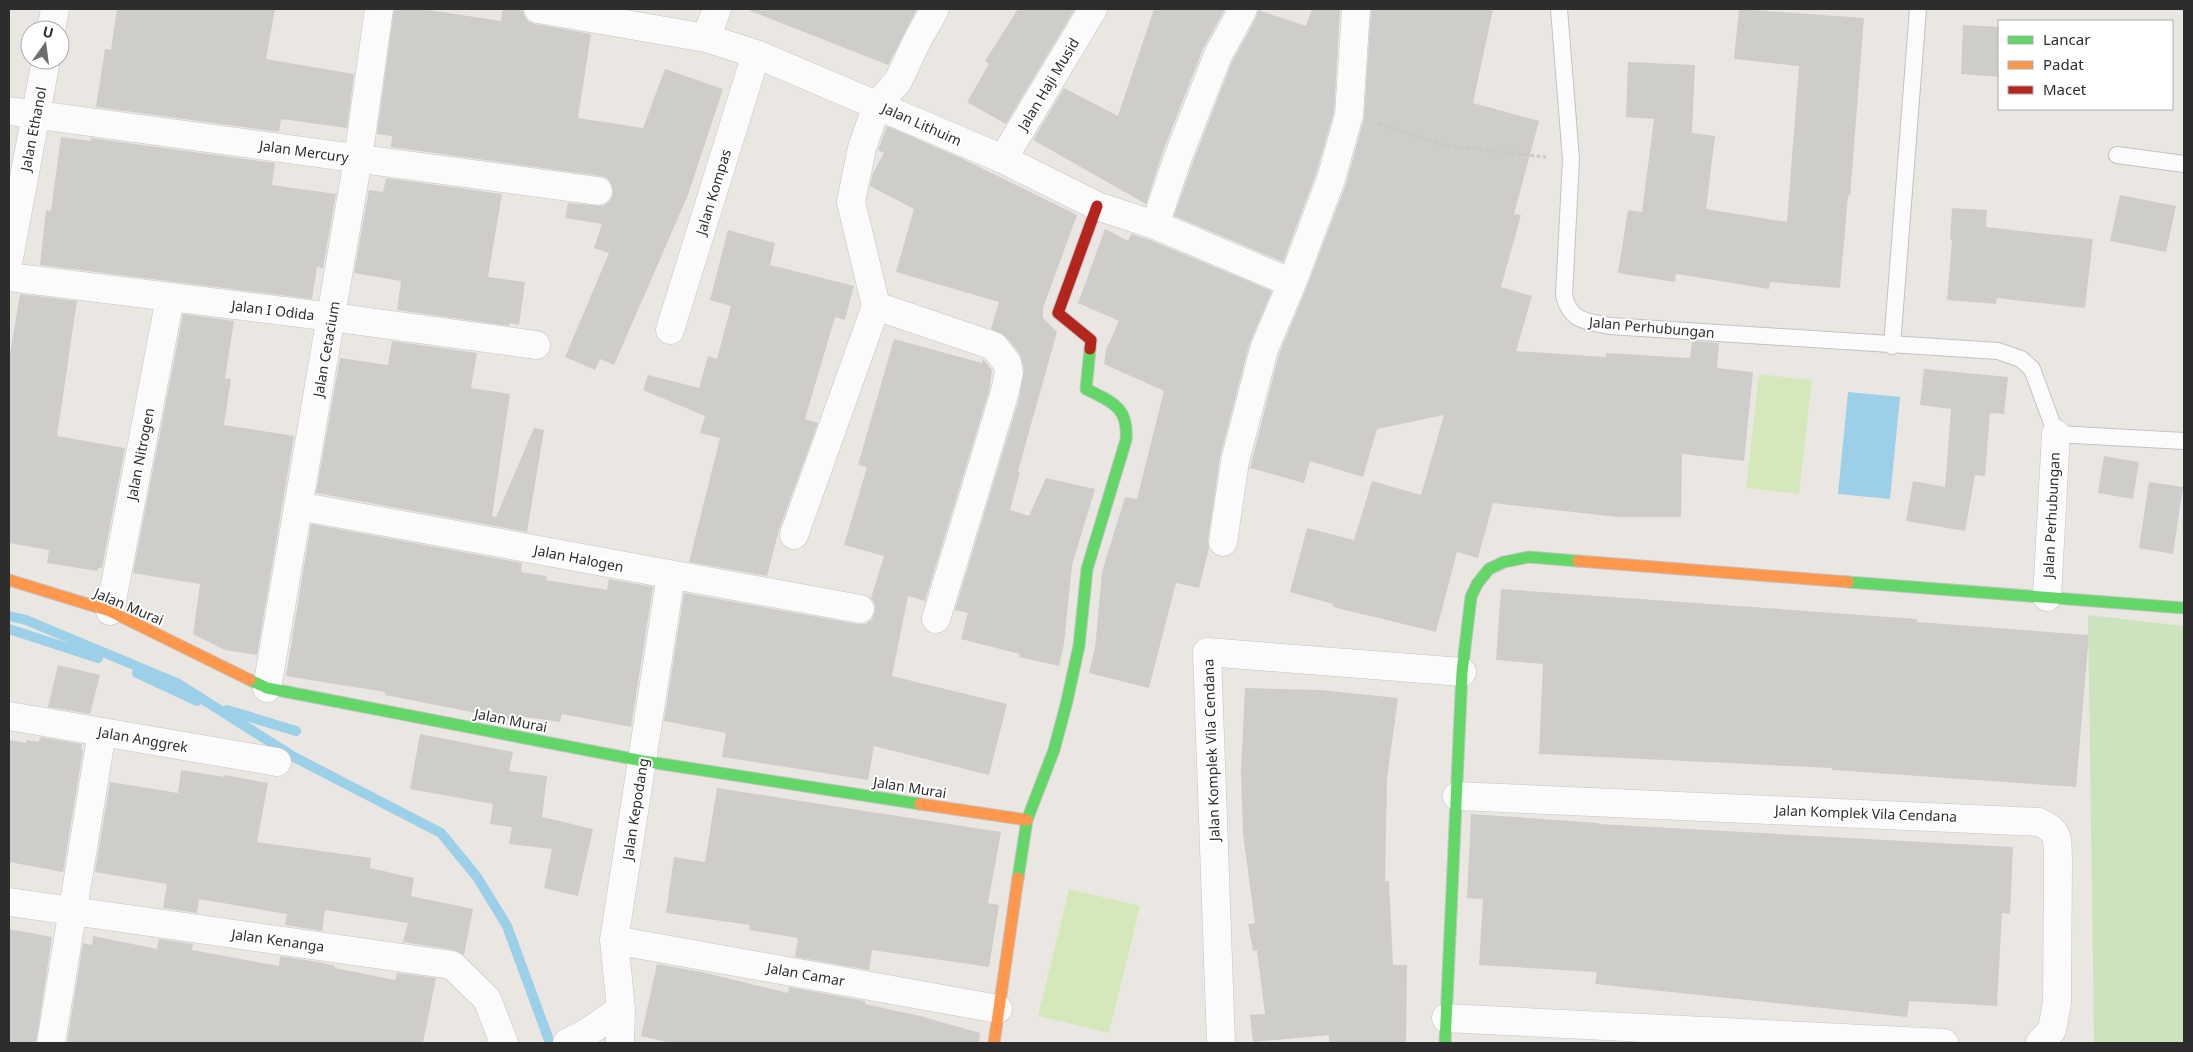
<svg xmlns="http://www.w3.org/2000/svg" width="2193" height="1052" viewBox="0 0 2193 1052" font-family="'Noto Sans',sans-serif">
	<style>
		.green { fill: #cce4be }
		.pitch { fill: #d5e8bc }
		.water { fill: #9bd0e8 }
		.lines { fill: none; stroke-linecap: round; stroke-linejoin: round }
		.stream { stroke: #9bd0e8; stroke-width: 10 }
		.building { fill: #cfcdca }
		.lane-casing { stroke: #c4c3c3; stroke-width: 18 }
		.street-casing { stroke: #c4c3c3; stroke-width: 29 }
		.fast-casing { stroke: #c4c3c3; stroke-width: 13 }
		.slow-casing { stroke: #c4c3c3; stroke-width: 13 }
		.jam-casing { stroke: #c4c3c3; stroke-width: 13 }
		.path { stroke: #c8c8c8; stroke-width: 3; stroke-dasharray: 4 2.5; stroke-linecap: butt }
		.lane { stroke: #fcfbfb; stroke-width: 16 }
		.street { stroke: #fcfbfb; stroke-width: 28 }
		.fast { stroke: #63d668; stroke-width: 11 }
		.slow { stroke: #ff974d; stroke-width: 11 }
		.jam { stroke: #b3261e; stroke-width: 11 }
		.labels { text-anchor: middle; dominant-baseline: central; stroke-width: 4; stroke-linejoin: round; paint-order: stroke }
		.street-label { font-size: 14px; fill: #2d2d2d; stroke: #fff }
	</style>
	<rect width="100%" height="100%" fill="#eae7e3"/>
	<path class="green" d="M2088,615l96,11v417h-90z"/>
	<path class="pitch" d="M1759,374l53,6 -13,114 -53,-6z
		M1069,889l71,17 -31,127 -71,-17z"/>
	<path class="water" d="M1848,392l52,5 -10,102 -52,-5z"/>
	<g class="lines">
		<path class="stream" d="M9,616l17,4 151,63 117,74 147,76 36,44 30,49 43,117
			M9,629l89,29
			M137,673l60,28
			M227,710l69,21"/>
	</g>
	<path class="building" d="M117,9h158l-9,50 88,15 -7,54 -66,-9 -2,13 -183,-25 9,-58 6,1z
		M394,9h28l79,12 2,-12h20l1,6 4,6 7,3 56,10 -13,84 65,10 22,-59 58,20 -35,106 -74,170 -14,-6 -5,11 -30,-13 44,-104 -15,-5 8,-24 -37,-6 3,-15 35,3 7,-5 3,-7 -1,-9 -5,-7 -7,-2 -209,-29 1,-11 -15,-2z
		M749,9h168l-29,56 -140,-55z
		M1018,9h57l-69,115 -39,-22 22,-38 -4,-3z
		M1154,9h71l-22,40 -40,102 -17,53 -113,-64 31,-52 54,28z
		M1312,9h28l-6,103 -18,62 -33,88 -109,-46 19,-54 39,-100 25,-46 1,-6 48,16z
		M1371,9h122l-20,94 66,18 -25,93 7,1 -20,72 31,9 -16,55 90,6v-4l84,5 2,-17 27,2 -2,25 36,4 -9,89 -62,-7 -1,63h-63l-125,-14 -15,55 -21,-6 -21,80 -103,-25v-3l-43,-12 17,-64 47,12 18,-59 49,14 23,-80 -67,14 -14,48 -53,-16 -6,22 -54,-15 29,-114 27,-65 40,-105 18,-65z
		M1739,9l125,9 -14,178 -2,-1 -8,93 -70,-6 -1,7 -93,-15 -1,8 -57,-9 10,-63 14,2 12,-93 -28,-2 2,-55 67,3 -3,68 23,3 -9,73 81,13 12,-156 -65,-7z
		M1963,25l36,2v50l-38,-3z
		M887,126l74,32 116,57 -34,93v10l14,14 -39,139 2,1 -10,38 19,6 17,-38 49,11 -23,76 -8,79 -5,22 -40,-9 1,-3 -59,-15 7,-26 -13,-3 64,-211 5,-29 -4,-16 -14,-17 -15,-8 8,-27 -103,-30 18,-63 -44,-23 3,-13 11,-20 -6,-3z
		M61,137l30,4v-3l184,25 -3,22 64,9 -13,74 -6,-1 -5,32 -272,-34 6,-55 5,1z
		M386,178l116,16 -14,83 37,5 -6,43 -9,-2 -1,3 -112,-16 4,-29 -47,-8 15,-83 14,2z
		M2120,195l56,11 -10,46 -56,-11z
		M1952,208l35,2 -1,17 107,12 -8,69 -88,-10 -1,6 -49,-4 5,-60h-2z
		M1105,229l23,12 3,-7 19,6 122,51 -23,54 -29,112 -12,83 1,8 -10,40 -23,-5 -27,105 -60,-15 6,-25 7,-76 23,-75 12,2 27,-108 -60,-27 2,-14 13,-29 -41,-18z
		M728,230l47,13 -5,22 84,21 -9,34 -10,-3 -30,102 13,4 -39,107 -12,46 -78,-14 31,-124 -20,-5 5,-17 -62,-26 5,-15 51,13 9,-32 9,3 14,-53 -21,-6z
		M20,294l57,7 -20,135 68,12 -23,120h-4v3l-51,-8 2,-13 -40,-7v-183z
		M183,314l51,7 -9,57 6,1 -7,46 70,11 -37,219 -32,-5 -32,-16 7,-50 -67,-11z
		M894,339l88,24 1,-4 9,11 -3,21 -64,210 -17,-5 -16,80 115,28 -18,71 -115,-29 -6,34 -146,-23 4,-24 -62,-12 20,-128 173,31h9l6,-5 3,-8v-7l-4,-6 13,-42 -40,-11 23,-78 -9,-2z
		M392,341l85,12 -6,35 39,6 -18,122 4,1 38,-89 10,2 -17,102 -211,-39 24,-135 48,7z
		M1924,369l84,8 -4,37 -14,-1 -5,63 -10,-1 -10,56 -59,-10 7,-40 32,6 6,-78 -31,-4z
		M2104,456l35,6 -6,37 -35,-6z
		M2149,482l34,5 -10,67 -34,-6z
		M311,524l211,39 -1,9 26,4 -1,4 61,10 2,-11 44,8 -22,140 -69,-13 -2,8 -42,-6v5l-133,-26v-3l-99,-16z
		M1501,589l416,30v3l172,13 -13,152 -244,-17v-2l-293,-14 4,-90 -47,-4z
		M58,665l42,10 -10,39 -42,-7z
		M1245,688l75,2 78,8 -11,81 -2,102h4l4,84h14l-1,78h-77v-8l-76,7 -3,-27 15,-1 -8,-64 -4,1 -5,-27 7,-1 -12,-89 -2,-62z
		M420,734l93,18 -4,19 38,5 -5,41 51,12 -15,67 -34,-8 8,-39 -43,-5 3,-17 -22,-3 3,-20 -83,-15z
		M40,737l42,7 -1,6h2l-20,122 -54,-10v-122l17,3 1,-3 12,2z
		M181,770l44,7v-2l43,8 -11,59 114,16 -1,10 44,10 -3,18 62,13 -9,46 -10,-5 -51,-8 5,-19 -83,-13 -3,21 -37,-6 2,-11 -88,-15 -2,14 -34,-5 4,-24 -72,-12 15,-90 68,11z
		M717,788l284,44 -13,71 11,2 -10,62 -117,-17 -3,20 -74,-13 3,-19 -49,-8 1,-5 -84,-12 8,-56 31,5z
		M1471,814l128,9v1l414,23 -3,67 -8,-1 -5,93 -88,-5 -2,16 -312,-33 2,-12 -118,-7 4,-66 -16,-1z
		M9,929l43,8 -16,106h-27z
		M93,936l64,13 2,-10 34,5 -1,6 87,16 1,-10 38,6 17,4v2l60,12 2,-7 39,5 -13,65h-356l16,-100 9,2z
		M657,964l45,8 86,21 1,-6 76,14v3l55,12 60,17 -1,10h-308l-30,-7z"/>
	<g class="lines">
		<defs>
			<path id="lane" d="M1559,9l12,150 -7,137c7,26 22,25 46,30l388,25 23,8 11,10 24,65 128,7
				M2117,155l67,9
				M1892,346l26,-337"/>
			<path id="street" d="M538,9l168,29 50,16 247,105 94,47 58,19 137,58
				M51,30l4,-21
				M706,38l11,-29
				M9,111l589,80
				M1003,159l90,-150
				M1155,225l23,-68 40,-102 25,-46
				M9,258l37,-198
				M9,277l323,40 204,28
				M876,306l118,40 13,17 2,10 -5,22 -68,224
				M670,330l86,-276
				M298,506l562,103
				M794,535l82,-229 -25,-104 11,-54 15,-43 21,-24 20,-42 17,-30
				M1223,542l12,-81 29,-112 28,-66 39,-104 18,-64 7,-106
				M2047,597l9,-163
				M110,611l60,-313
				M267,688l91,-529 21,-150
				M9,716l268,46
				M1457,796l582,26c21,9 18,17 19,38l-1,143 -5,27 -12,13
				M9,902l443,63 35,34 17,44
				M614,940l384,69
				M1446,1018l498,25
				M51,1043l51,-311
				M567,1043l21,-11 33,-23
				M620,1043l1,-34 -7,-69 57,-365
				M1221,1043l-14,-391 255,20"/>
			<path id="fast" d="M1848,582l336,26
				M250,680l17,8 376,73 277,43
				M1018,878l9,-58 27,-70 13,-49 12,-55 8,-77 39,-129c3,-33 -14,-38 -40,-51l4,-40
				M1445,1043l17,-371 9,-75 6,-13 12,-15 15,-7 25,-5 49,4"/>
			<path id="slow" d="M1578,561l270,21
				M9,580l101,31 140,69
				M920,804l107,16
				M994,1043l24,-165"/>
			<path id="jam" d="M1090,349l1,-9 -33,-27 39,-107"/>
		</defs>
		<use href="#lane" class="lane-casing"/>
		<use href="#street" class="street-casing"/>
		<use href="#fast" class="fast-casing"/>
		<use href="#slow" class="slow-casing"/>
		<use href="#jam" class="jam-casing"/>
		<path class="path" d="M1378,124l71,22 97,11"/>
		<use href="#lane" class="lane"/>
		<use href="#street" class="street"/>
		<use href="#fast" class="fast"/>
		<use href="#slow" class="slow"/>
		<use href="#jam" class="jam"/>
	</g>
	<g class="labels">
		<g class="street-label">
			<text transform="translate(1048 84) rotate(-59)">Jalan Haji Musid</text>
			<text transform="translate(922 124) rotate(24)">Jalan Lithuim</text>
			<text transform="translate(33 129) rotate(-79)">Jalan Ethanol</text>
			<text transform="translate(304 151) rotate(8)">Jalan Mercury</text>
			<text transform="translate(713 192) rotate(-73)">Jalan Kompas</text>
			<text transform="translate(273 310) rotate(7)">Jalan I Odida</text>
			<text transform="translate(1652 327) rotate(5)">Jalan Perhubungan</text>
			<text transform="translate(326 349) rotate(-80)">Jalan Cetacium</text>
			<text transform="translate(140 454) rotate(-79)">Jalan Nitrogen</text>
			<text transform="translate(2051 515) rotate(-87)">Jalan Perhubungan</text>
			<text transform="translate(579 558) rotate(11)">Jalan Halogen</text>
			<text transform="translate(129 606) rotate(23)">Jalan Murai</text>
			<text transform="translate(511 720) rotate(11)">Jalan Murai</text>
			<text transform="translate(143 739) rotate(10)">Jalan Anggrek</text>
			<text transform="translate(1211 750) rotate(-92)">Jalan Komplek Vila Cendana</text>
			<text transform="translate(910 787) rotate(9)">Jalan Murai</text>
			<text transform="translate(635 809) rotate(-81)">Jalan Kepodang</text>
			<text transform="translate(1866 813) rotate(2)">Jalan Komplek Vila Cendana</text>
			<text transform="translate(278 940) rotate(8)">Jalan Kenanga</text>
			<text transform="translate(806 974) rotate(10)">Jalan Camar</text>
		</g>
	</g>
	<rect width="2193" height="1052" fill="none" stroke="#2d2d2d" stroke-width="20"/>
	<rect x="1998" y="20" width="175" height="90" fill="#ffffff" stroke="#ababab"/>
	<rect x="2008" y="36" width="25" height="8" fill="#63d668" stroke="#ababab"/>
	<text x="2043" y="45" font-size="15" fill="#2d2d2d">Lancar</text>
	<rect x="2008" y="61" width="25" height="8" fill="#ff974d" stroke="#ababab"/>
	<text x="2043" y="70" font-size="15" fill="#2d2d2d">Padat</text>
	<rect x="2008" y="86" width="25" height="8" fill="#b3261e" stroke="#ababab"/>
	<text x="2043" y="95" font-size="15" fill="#2d2d2d">Macet</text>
	<g transform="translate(45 45) rotate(14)"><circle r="24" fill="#ffffff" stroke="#ababab"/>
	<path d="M0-4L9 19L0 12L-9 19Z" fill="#6f6e6d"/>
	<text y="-8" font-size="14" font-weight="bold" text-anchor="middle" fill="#2d2d2d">U</text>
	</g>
</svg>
